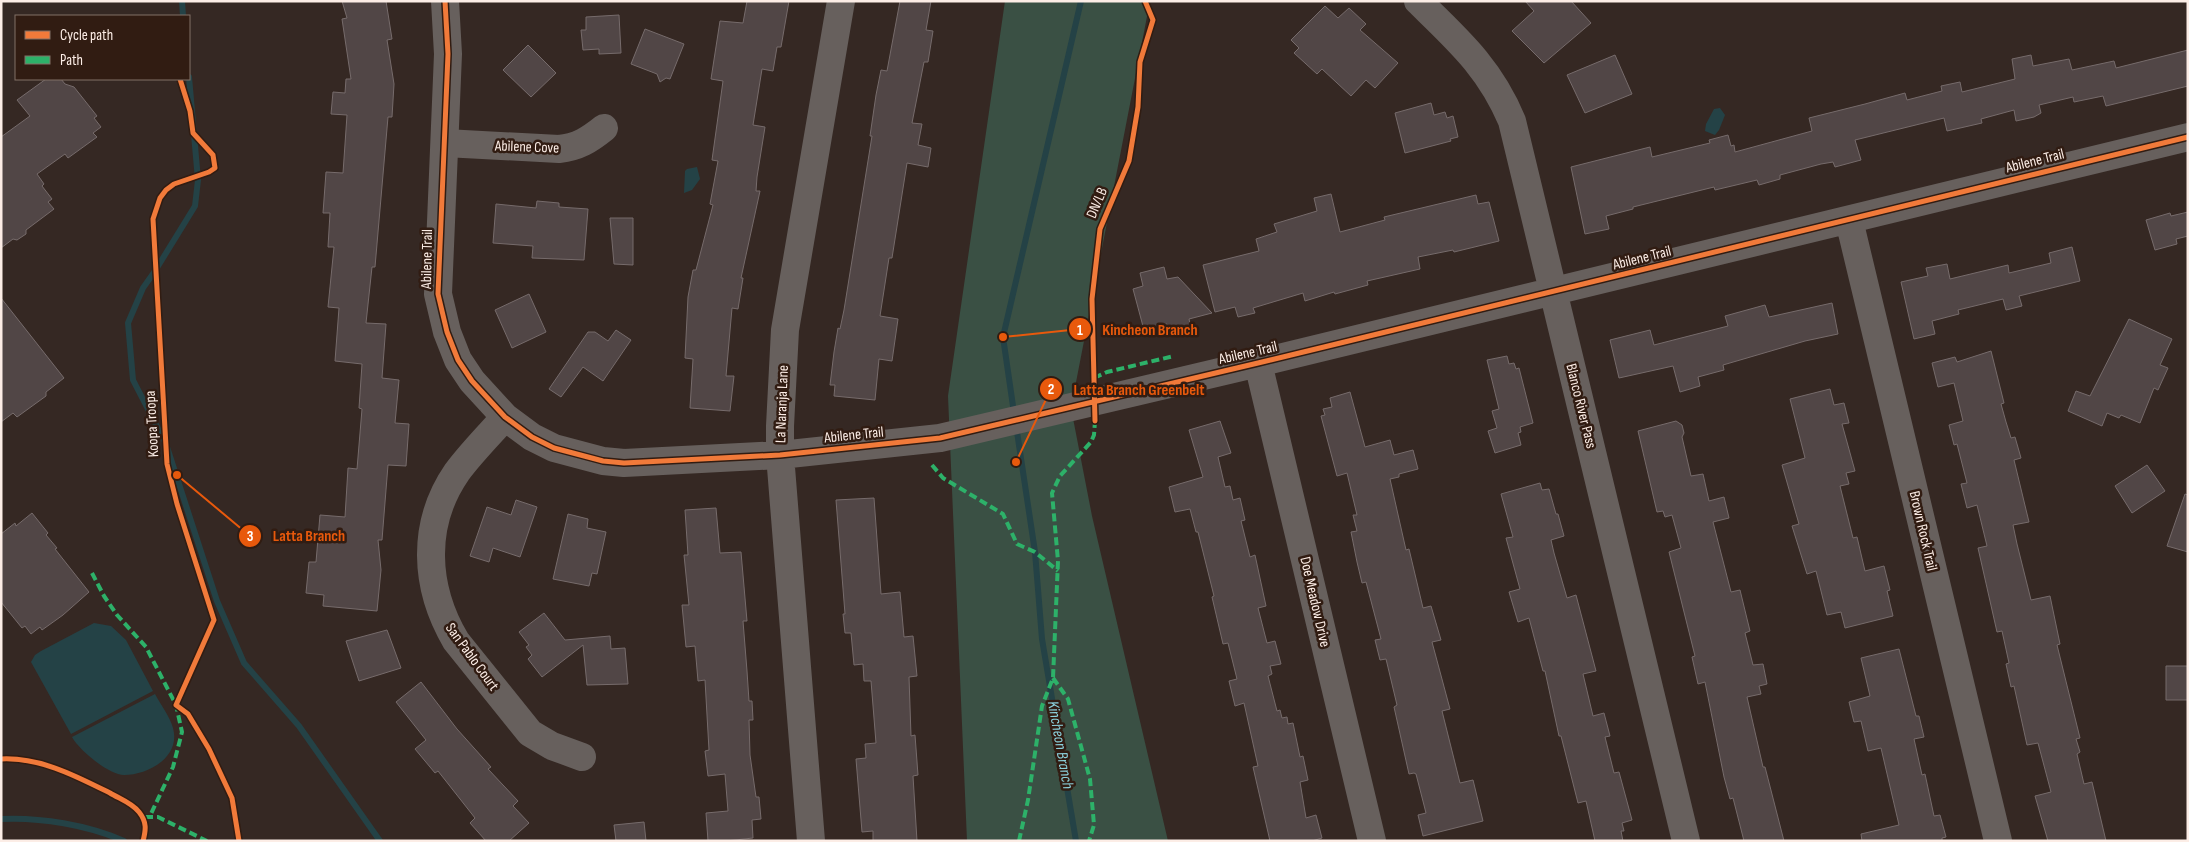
<svg xmlns="http://www.w3.org/2000/svg" width="2189" height="842" viewBox="0 0 2189 842" font-family="'Sofia Sans Condensed',sans-serif">
	<style>
		.green { fill: #3a5044 }
		.water { fill: #244246 }
		.lines { fill: none; stroke-linecap: round; stroke-linejoin: round }
		.stream { stroke: #244246; stroke-width: 6 }
		.building { fill: #514646; stroke: #766b6b }
		.minor { stroke: #67605d; stroke-width: 28 }
		.quiet { stroke: #2db169; stroke-width: 4; stroke-dasharray: 8 4; stroke-linecap: butt }
		.cycleway-casing { stroke: #311c12; stroke-width: 8 }
		.cycleway { stroke: #f17a3a; stroke-width: 5 }
		.labels { text-anchor: middle; dominant-baseline: central; stroke-width: 5; stroke-linejoin: round; paint-order: stroke }
		.street-label { font-size: 15px; fill: #fcede6; stroke: #311c12 }
		.water-label { font-size: 16px; font-style: italic; fill: #8bd1dc; stroke: #311c12 }
		.leader { fill: none; stroke: #e8590c; stroke-width: 2 }
		.callout-dot { fill: #e8590c; stroke: #311c12; stroke-width: 2 }
		.mark-label { font-size: 15px; text-anchor: middle; font-weight: bold; fill: #fff }
		.callout-label { font-size: 16px; text-anchor: middle; font-weight: bold; fill: #e8590c; stroke: #311c12; stroke-width: 5; stroke-linejoin: round; paint-order: stroke }
	</style>
	<rect width="100%" height="100%" fill="#352823"/>
	<path class="green" d="M1005,1h145l-79,407 21,108 76,325h-201l-19,-445z"/>
	<path class="water" d="M1720,108l5,7 -6,15 -4,5 -10,-4 1,-7 8,-15z
		M697,167l3,12 -8,11 -8,3 1,-22 2,-2z
		M94,623l17,3 15,14 27,51 -82,43 -40,-72 4,-7 6,-4z
		M155,694c6,11 15,23 18,34 8,29 -25,47 -49,47 -15,0 -45,-25 -52,-38z"/>
	<g class="lines">
		<path class="stream" d="M182,1l1,15
			M189,77l9,103 -3,26 -40,65 -12,17 -15,35 5,57 33,64 51,157 27,62 55,63 81,115
			M1014,413l-11,-76 78,-336
			M1016,425l19,127 7,87 34,202
			M1,819c39,-2 87,6 123,22"/>
	</g>
	<path class="building" d="M342,1h44l6,38 -5,1 7,44 -2,33h-4l-13,150h-3l-6,56 20,1 -4,54 17,2 -4,43 14,1 -3,42 -18,-1 -6,75h-4l3,30 -4,41 -54,-5 1,-11 -18,-2 3,-31h7l4,-47 25,2 3,-49 9,1 5,-60 -3,-1 3,-44 -27,-3 4,-53 -11,-1 6,-60h-6l2,-34h-7l3,-41 17,1 4,-58 -16,-1 2,-22 12,1 1,-14h5l-9,-60 5,-1z
		M747,1h42l-8,46h-4l-4,24 -11,-2 -9,56 12,2 -8,50 -1,14h4l-19,87h2l-5,31 -6,-1 -6,68h8l-4,35 -40,-3 3,-49 -8,-1 3,-61 5,-27h3l17,-65 -3,-1 8,-43 -6,-1 11,-79 -12,-2 9,-58 23,2z
		M900,1h31l-5,29 7,1 -5,31h-4l-12,61 10,1 -4,21 13,3 -3,19 -21,-4 -15,95h-3l-9,58 18,3 -6,42 -13,-2 -4,41 -41,-4 1,-11h-5l4,-33 4,-24 2,1 4,-19 28,-174h-2l6,-41 5,-25 6,1z
		M1525,1h46l20,22 -47,40 -32,-32 22,-20z
		M1325,6l13,12 11,-10 17,16 -6,6 38,33 -23,25 -9,-8 -15,16 -29,-27 -5,5 -23,-21 5,-5 -8,-8z
		M619,15l2,38 -22,1v-5l-16,1 -2,-20h5v-13z
		M645,29l39,15 -14,35 -4,-1 -6,4 -3,-8 -26,-10z
		M528,45l28,28 -25,24 -28,-27z
		M2188,50v36l-82,20 -3,-10 -29,6 -1,-5 -34,8 2,8 -7,4 -18,4 -2,-11 -33,9 1,4 -35,8 -3,-13 -89,22 6,20 -26,7 -2,-5 -12,2 -41,11v4l-21,6 -2,-5 -42,10 -1,-3 -81,20v2l-27,7 3,13 -24,5 -14,-67 79,-20 2,10 58,-14 -1,-3 19,-5 3,11 3,-1 1,7 77,-21 -3,-13 56,-14 40,-11 2,7 35,-9 -1,-5 19,-4 2,10 53,-13 -3,-20 19,-4 2,11 36,-7 3,11 42,-9 2,7z
		M1615,55l17,39 -47,19 -18,-38z
		M46,79h15l4,5 9,3 23,29 -3,2 7,9 -8,6 4,4 -29,21 -3,-4 -28,20 7,10 -2,2 10,13 -4,3 6,7 -28,21v4l-9,6 -4,-1 -12,9v-111l29,-21 -13,-16z
		M1431,103l3,12 11,-3 2,6 6,-2 5,21 -8,2 1,2 -46,12 -10,-40z
		M1331,194l9,38 45,-12 -1,-3 92,-22 2,9 11,-2 10,39 -45,11 -1,-2 -35,7 2,12 -53,12 1,4 -33,9 -1,-2 -29,9 -2,-8 -50,15 2,5 -17,4 -3,-10 -20,5 -12,-47 56,-14 -3,-12 21,-7 -3,-8 43,-13 -3,-13z
		M537,201l22,2v4l29,2 -4,51 -52,-2 1,-12 -40,-3 3,-39 40,4z
		M2188,212v24l-12,3 1,5 -22,6 -9,-30 24,-7 1,3z
		M610,218h23v47l-19,-1z
		M2072,247l8,34 -61,15 3,10 -16,4 -3,-11 -45,11 1,4 -27,7 3,13 -21,5 -13,-57 27,-6 -2,-8 21,-4 3,15 58,-14 1,8 42,-10 -2,-10z
		M1164,267l3,12 11,-2 34,36 -23,6 2,9 -22,5 -2,-9 -23,6 -11,-41 10,-3 -3,-13z
		M529,294l17,38 -34,16 -17,-38z
		M1,298l63,80 -18,14v4l-29,21 -4,-4 -12,9z
		M1832,303l6,31 -33,7 -82,24 1,5 -26,7 2,9 -20,6 -7,-26 -54,12 -9,-38 40,-10 4,15 74,-19 -3,-10 40,-11 4,12z
		M2129,319l43,20 -12,26 8,3 -10,22 -4,-2 -14,35 -19,-8 -2,3 -12,-5 -5,13 -34,-15 8,-20 14,5z
		M616,330l15,10 -28,41 -20,-14 -22,30 -12,-8 39,-57h7l13,9z
		M1991,351l13,52 -3,1 5,18 5,16 4,-1 6,21 -7,2 15,62 -16,3 4,19 14,56 19,-4 10,48 -3,1 23,93 -4,1 4,13 -3,2 7,30 8,-2 14,59h-58l-13,-45 16,-4 -13,-49 -11,2 -13,-59 -3,1 -5,-23 3,-1 -7,-32 -5,1 -19,-84 9,-2 -10,-41 -10,3 -6,-24 6,-1 -10,-39 -3,1 -5,-20 14,-4 -9,-38 -16,4 -6,-24 23,-6 2,5z
		M1507,356l2,8 5,-1 2,6 3,-1 14,55 -13,4 1,5 -3,1 3,12 -26,8 -7,-22 9,-3 -5,-17 7,-2 -12,-49z
		M1830,389l4,16 10,-2 5,20 -7,1 13,47 -9,2 3,11 -9,2 13,52 4,-1 8,34 19,-5 6,24 -3,1 6,25 -48,12 -4,-16 -14,3 -11,-44 -9,3 -15,-48 7,-2 -17,-59 23,-7 -15,-59z
		M1350,392l15,55 25,-7 4,15 19,-5 5,19 -19,5v3l-9,2 16,71 3,-1 14,59 8,-2 10,34 -9,2 18,67 -8,2 18,72 13,-3 10,41 -60,15 -5,-21 8,-2 -10,-39 -2,-1 -5,1 -15,-67 3,-2 -11,-46 -6,1 -5,-20 6,-1 -15,-57 -4,1 -5,-21 -6,-30 6,-1 -4,-16h4l-10,-42 -10,3 -16,-60 4,-1 -2,-6 9,-2 -2,-9z
		M1220,421l11,32 -13,4 7,30 5,-1 3,14 7,-2 5,22 -4,1 9,36 5,-2 11,51 -8,2 9,35 8,-2 6,23 -11,2 2,8 -4,2 9,35 3,-1 2,8 5,-1 1,7 5,-1 7,34 3,-1 5,24 -8,2 6,36 10,-3 6,23 -10,3h-42l-17,-74 5,-1 -14,-63 -9,3 -6,-25 8,-2 -9,-36 -5,1 -11,-47 2,-1 -16,-64h-2l-6,-23 -15,3 -6,-25 34,-10 -14,-47z
		M1676,421l6,4 2,8 -2,4 9,39 12,-2 6,27 15,-4 5,21 -16,4 18,70 9,-2 10,41 -5,2 8,32 10,-1 4,20 -8,2 2,8 -14,3 16,70h2l19,74h-40l-11,-43 -3,1 -6,-22 -19,-95 -7,2 -6,-27 3,-1 -26,-104 12,-4 -9,-33 -7,2 -2,-6 -6,1 -19,-81z
		M2147,465l18,26 -33,22 -17,-27z
		M1540,483l2,7 7,-1 7,25h2l6,22 -13,4 3,13 13,45 9,-3 20,76 -13,3 10,42 11,-3 6,23 -5,1 9,36 5,-1 13,48 -10,3 2,8h-3l2,10h-28l-9,-40 -8,2 -17,-67h-2l-14,-65h-2l-14,-53 -11,4 -9,-30 11,-3 -14,-51 7,-1 -12,-43z
		M2185,494l3,1v57l-21,-6z
		M874,498l7,96 19,-2 4,45 9,-1 4,40 -8,1 2,59 4,-1 3,40 -5,1 4,65h-44v-10l-11,1 -6,-73 10,-1 -1,-14 11,-1 -5,-62h-7l-1,-17 -9,1 -3,-32h-6l-2,-19h2l-9,-114z
		M516,500l21,7 -17,50 -27,-9 -4,14 -19,-6 17,-49 24,8z
		M716,508l4,45 21,-1 6,69h-4l4,50 2,30h3l1,19h-4l1,35 6,42h3l2,22 -9,1 1,18 -27,3h-18l-2,-28 22,-2 -3,-37 -17,2 -3,-25 4,-1 -4,-70 -7,1 -3,-35 -9,1 -4,-42h7l-5,-50h4l-3,-45z
		M32,513l16,20 -2,2 11,13 -2,1 34,43 -26,23 -21,15 -2,-3 -9,7 -6,-8 -3,2 -21,-26v-68l14,-11 1,3z
		M568,514l20,5 -1,9 19,4 -9,42 -5,-1 -3,13 -36,-7z
		M544,613l21,27 45,-4 1,13 14,-1 3,36 -41,1 -4,-40 -41,32 -14,-18 4,-4 -6,-8 3,-2 -10,-13z
		M387,630l14,38 -42,13 -13,-40z
		M1899,649l17,67h3l5,21 -10,2 8,36 3,-1 9,42 6,-1 6,22 -4,1v3h-80l-1,-7 38,-9 -18,-77 -13,3 -7,-30 -7,1 -5,-20 21,-6 -9,-38z
		M2166,666h22v34h-22z
		M421,682l36,47 34,38 -3,2 30,32 -5,5 16,17 -20,18h-23l-16,-18 5,-5 -37,-47 -3,2 -20,-24 11,-9 -30,-38z
		M644,822l2,19h-30l-2,-16z"/>
	<g class="lines">
		<path class="minor" d="M445,1l3,53 -10,240 9,38 11,28 14,21 33,36 27,20 22,11 49,13 21,2 156,-8 160,-17 318,-75 930,-226
			M1418,1c40,39 72,67 94,120l174,720
			M445,143l114,6c19,-2 30,-9 45,-21
			M1849,220l149,621
			M1258,363l114,478
			M505,417c-16,18 -34,36 -48,55 -36,52 -33,115 -1,169l74,92 22,13 30,11
			M811,841l-31,-386v-29l5,-96 56,-329"/>
		<path class="quiet" d="M1094,378l13,-6 67,-16
			M932,465l11,13 60,36 14,30 18,8 23,19
			M92,573l12,23 13,19 29,32 30,58 6,27 -9,35 -23,49
			M1053,678l15,21 22,80 4,46 -5,16
			M145,817h13l49,24
			M1019,841l9,-41 14,-94 11,-28 5,-117 -6,-68 8,-17 31,-34 3,-7 1,-14"/>
		<defs>
			<path id="cycleway" d="M445,1l3,53 -10,240 9,38 11,28 14,21 33,36 27,20 22,11 49,13 21,2 156,-8 160,-17 318,-75 930,-226
				M180,79l10,32 3,22 20,22 2,13 -6,4 -35,12 -8,6 -6,8 -7,21 14,245 10,40 37,116 -38,85 12,9 21,35 23,49 7,43
				M1095,421l-3,-122 8,-70 29,-68 9,-54 2,-45 13,-42 -8,-19
				M1,759c39,-2 75,17 109,34 10,6 22,10 29,19 8,10 7,18 4,29"/>
		</defs>
		<use href="#cycleway" class="cycleway-casing"/>
		<use href="#cycleway" class="cycleway"/>
	</g>
	<g class="labels">
		<g class="street-label">
			<text transform="translate(527 147) rotate(2)">Abilene Cove</text>
			<text transform="translate(2035 161) rotate(-14)">Abilene Trail</text>
			<text transform="translate(1097 203) rotate(-67)">DN/LB</text>
			<text transform="translate(1642 258) rotate(-14)">Abilene Trail</text>
			<text transform="translate(427 259) rotate(-89)">Abilene Trail</text>
			<text transform="translate(1248 353) rotate(-13)">Abilene Trail</text>
			<text transform="translate(782 404) rotate(-88)">La Naranja Lane</text>
			<text transform="translate(1581 406) rotate(76)">Blanco River Pass</text>
			<text transform="translate(152 424) rotate(-93)">Koopa Troopa</text>
			<text transform="translate(854 435) rotate(-6)">Abilene Trail</text>
			<text transform="translate(1923 531) rotate(77)">Brown Rock Trail</text>
			<text transform="translate(1315 602) rotate(77)">Doe Meadow Drive</text>
			<text transform="translate(472 657) rotate(54)">San Pablo Court</text>
		</g>
		<g class="water-label">
			<text transform="translate(1060 745) rotate(80)">Kincheon Branch</text>
		</g>
	</g>
	<path class="leader" d="M1003 337L1080 329M1016 462L1051 389M177 475L250 536"/>
	<g class="callout-dot">
		<circle cx="1003" cy="337" r="5"/>
		<circle cx="1016" cy="462" r="5"/>
		<circle cx="177" cy="475" r="5"/>
		<circle cx="1080" cy="329" r="12"/>
		<circle cx="1051" cy="389" r="12"/>
		<circle cx="250" cy="536" r="12"/>
	</g>
	<g class="mark-label">
		<text x="1080" y="335">1</text>
		<text x="1051" y="394">2</text>
		<text x="250" y="541">3</text>
	</g>
	<g class="callout-label">
		<text x="1150" y="335">Kincheon Branch</text>
		<text x="1139" y="395">Latta Branch Greenbelt</text>
		<text x="309" y="541">Latta Branch</text>
	</g>
	<rect width="2189" height="842" fill="none" stroke="#fcede6" stroke-width="5"/>
	<rect x="15" y="15" width="175" height="65" fill="#311c12" stroke="#827067"/>
	<rect x="25" y="31" width="25" height="8" fill="#f17a3a" stroke="#827067"/>
	<text x="60" y="40" font-size="15" fill="#fcede6">Cycle path</text>
	<rect x="25" y="56" width="25" height="8" fill="#2db169" stroke="#827067"/>
	<text x="60" y="65" font-size="15" fill="#fcede6">Path</text>
</svg>
